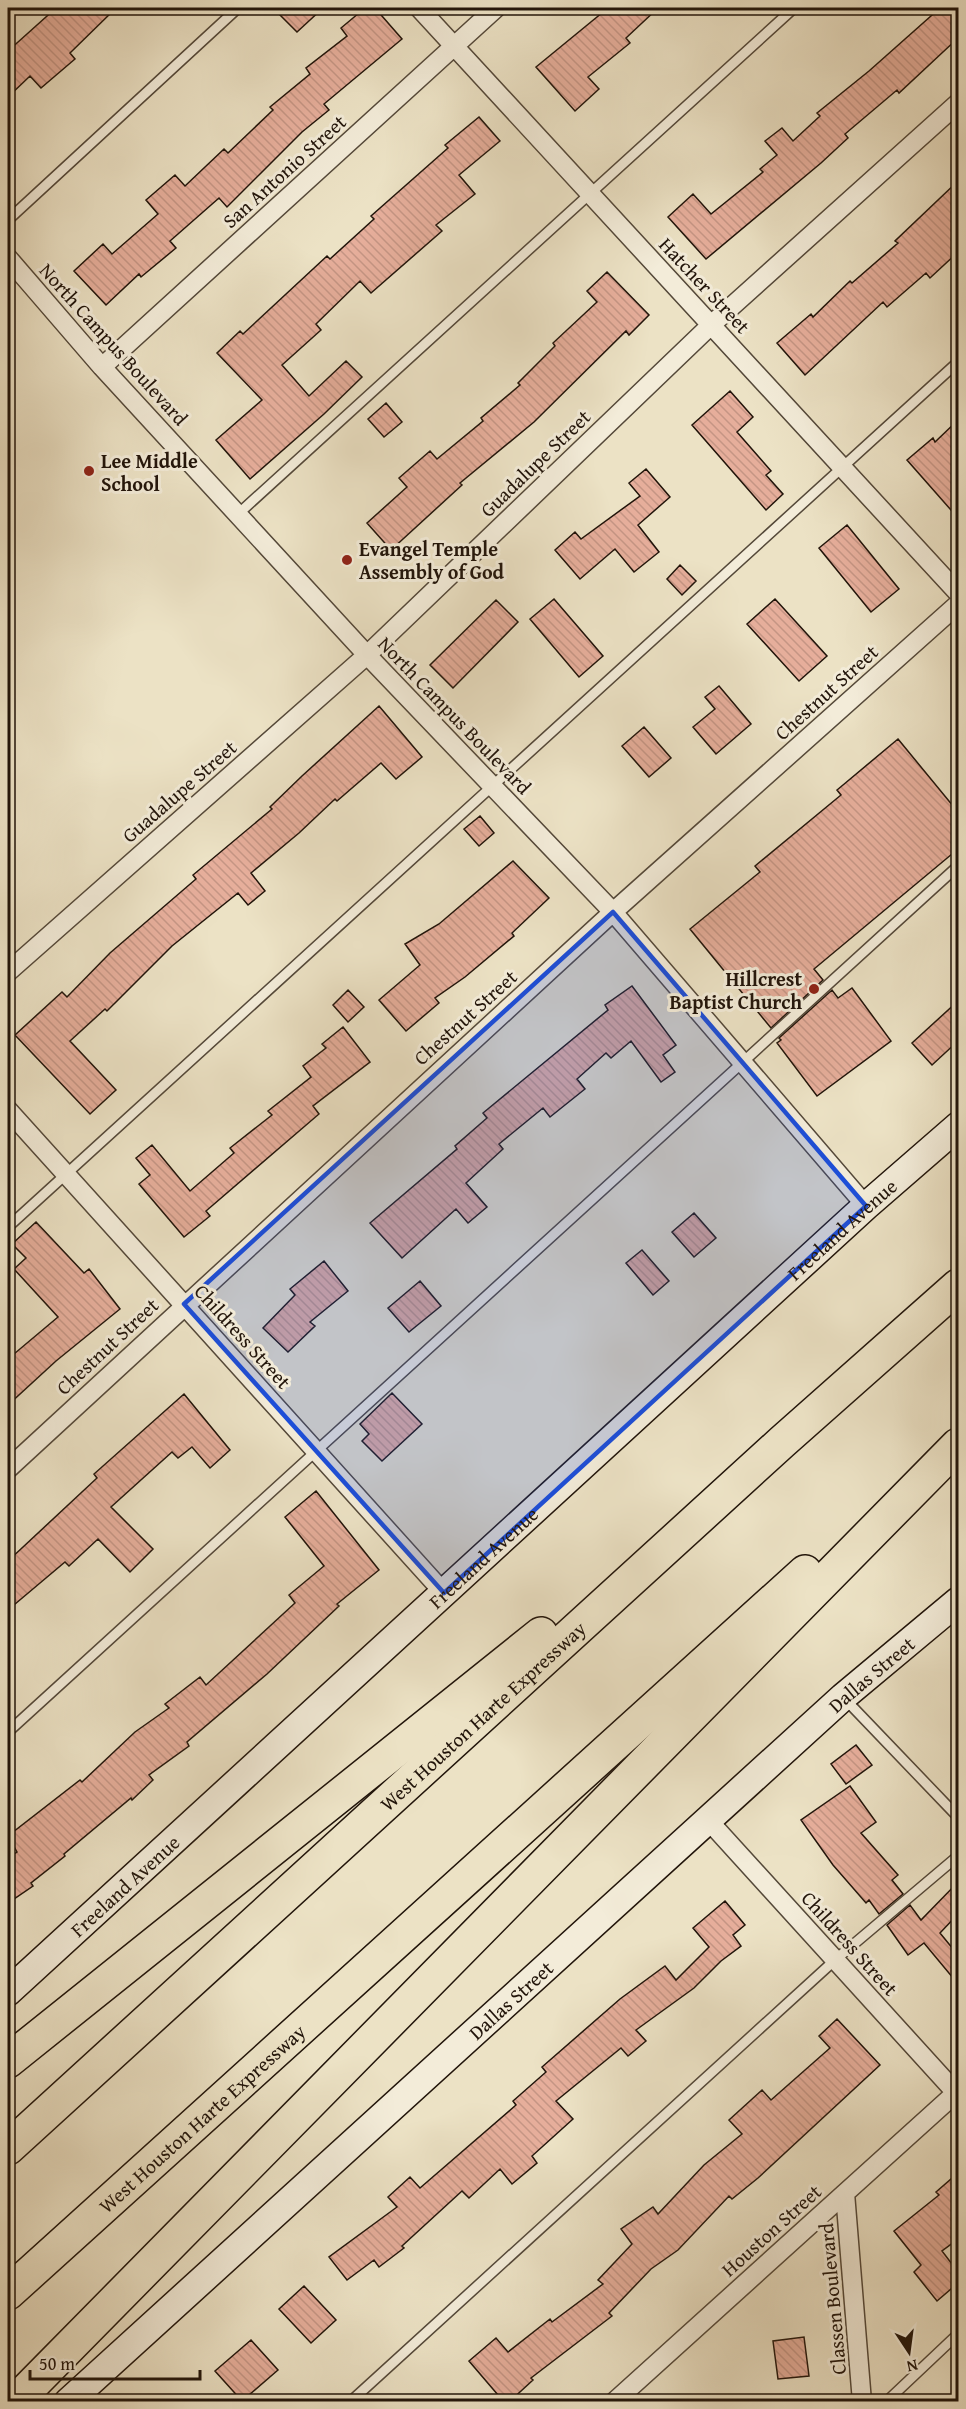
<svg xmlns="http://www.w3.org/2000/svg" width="966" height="2409" viewBox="0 0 966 2409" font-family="'Gentium Book Plus',serif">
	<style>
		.building { fill: url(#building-back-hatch); stroke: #21140a; stroke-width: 1.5 }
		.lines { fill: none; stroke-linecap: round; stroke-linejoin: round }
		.service-casing { stroke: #544839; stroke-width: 12 }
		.minor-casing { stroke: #544839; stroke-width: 21 }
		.secondary-casing { stroke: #21140a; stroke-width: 30 }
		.motorway-casing { stroke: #21140a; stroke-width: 36 }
		.service { stroke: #f3ecd9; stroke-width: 9 }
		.minor { stroke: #f3ecd9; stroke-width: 18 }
		.secondary { stroke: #f3ecd9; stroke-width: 27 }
		.motorway { stroke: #ece2c5; stroke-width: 33 }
		.marked { fill: #1d4ed8; fill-opacity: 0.2; stroke: #1d4ed8; stroke-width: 4.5; stroke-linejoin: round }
		.poi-dot { fill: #8f2418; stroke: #f3ecd9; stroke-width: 2 }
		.labels { text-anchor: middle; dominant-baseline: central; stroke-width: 6; stroke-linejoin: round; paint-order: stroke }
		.street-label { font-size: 20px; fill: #21140a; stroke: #f3ecd9 }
		.poi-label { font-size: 20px; font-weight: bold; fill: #21140a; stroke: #f3ecd9; text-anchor: start }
	</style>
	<defs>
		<pattern id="building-back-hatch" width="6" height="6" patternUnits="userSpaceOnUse" patternTransform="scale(1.5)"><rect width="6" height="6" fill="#e6ae9b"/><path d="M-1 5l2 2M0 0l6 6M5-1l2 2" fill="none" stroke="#c59584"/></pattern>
	</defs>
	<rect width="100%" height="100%" fill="#ece2c5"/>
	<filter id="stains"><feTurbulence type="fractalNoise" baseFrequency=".00333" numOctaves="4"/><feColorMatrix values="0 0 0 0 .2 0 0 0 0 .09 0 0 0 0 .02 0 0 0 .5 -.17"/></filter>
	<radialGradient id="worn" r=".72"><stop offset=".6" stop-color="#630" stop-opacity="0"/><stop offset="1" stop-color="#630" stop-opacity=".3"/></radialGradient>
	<path class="building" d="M56,8h60l-46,45 5,6 -34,29 -11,-12 -22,21v-46z
		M273,8h50l-26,24z
		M365,8h10l27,31 -78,65 5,6 -27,22 -75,75 -8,-9 -49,43 6,7 -35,29 -2,-3 -33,31 -32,-34 29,-27 9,10 46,-40 -12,-14 29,-25 10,11 39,-37 4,4 45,-43 -3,-3 40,-33 -4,-6 41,-32 -6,-8z
		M608,8h50l-32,30 4,5 -42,34 11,12 -24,22 -39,-44z
		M940,8h11l7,8v22l-59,55 -2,-3 -52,44 3,4 -27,25 -115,96 -38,-42 25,-23 18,20 52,-42 -3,-3 17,-14 -12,-14 17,-13 11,13 27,-25 -3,-3 52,-42z
		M479,117l21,24 -41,34 16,19 -39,31 6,6 -71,62 -11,-12 -44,43 5,6 -39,35 27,31 37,-35 16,16 -38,37 -74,65 -34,-39 46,-40 -45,-47 23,-22 3,3 84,-78 3,3 44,-40 -3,-3 77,-68 -3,-3z
		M958,181v71l-28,26 -4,-5 -39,34 -4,-5 -78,73 -28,-32 34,-29 2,3 37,-36 2,2 46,-40 -3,-2z
		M607,272l42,43 -20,20 -3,-4 -92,91 -74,61 2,2 -71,65 -24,-27 40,-36 -8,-9 31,-27 7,8 46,-38 -2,-3 39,-33 -2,-2 37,-37 -2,-3 44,-41 -10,-11z
		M730,391l23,26 -16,15 34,39 -5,4 17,19 -17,16 -74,-85z
		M386,403l16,19 -18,15 -16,-18z
		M958,420v98l-51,-58 26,-22 2,4z
		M646,469l24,28 -32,28 21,27 -25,20 -19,-23 -35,30 -25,-29 20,-18 6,7 59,-43 -11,-13z
		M847,525l52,64 -28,23 -52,-64z
		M680,565l16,16 -14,14 -15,-16z
		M554,599l49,57 -24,21 -49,-58z
		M775,599l52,57 -28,25 -52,-57z
		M496,600l22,22 -65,66 -23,-23z
		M719,686l32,38 -35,30 -23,-27 22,-18 -10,-12z
		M379,706l43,51 -26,22 -15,-16 -44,38 -2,-2 -36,34 -48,40 14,18 -17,14 -10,-12 -66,53 -65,65 -2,-2 -35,32 46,49 -26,24 -75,-79 47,-43 5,5 43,-44 86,-74 -3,-4 79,-66 -2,-2 32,-31z
		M644,727l27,31 -22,19 -27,-31z
		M898,739l60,73v37l-144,120 9,11 -52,48 -81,-99 70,-57 -5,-6 86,-71 -4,-5z
		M480,816l14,17 -15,13 -15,-17z
		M513,861l36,37 -37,35 2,3 -49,41 -30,21 4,5 -33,28 -27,-31 41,-35 -15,-21 34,-20z
		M632,986l44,59 -13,10 12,17 -14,10 -30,-41 -20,17 -5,-5 -29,26 8,10 -35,28 -7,-9 -44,36 4,5 -37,34 21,24 -19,16 -12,-14 -54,49 -32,-35 87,-74 -2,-3 32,-28 -4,-5 125,-103 -3,-5z
		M852,988l39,53 -74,55 -40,-53 4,-3 -2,-2 53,-48 6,8z
		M348,990l16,17 -16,15 -15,-17z
		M958,1001v40l-26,24 -20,-22z
		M343,1027l27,35 -57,44 6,8 -113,97 4,5 -26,21 -45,-53 11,-9 -14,-17 16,-13 38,46 44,-38 -4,-5 42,-33 -4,-4 43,-34 -8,-11 23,-18 -4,-4z
		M694,1213l22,25 -22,19 -22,-25z
		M36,1222l48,51 5,-4 31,40 -64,52 -48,44v-46l50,-42 -44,-48 12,-11 -14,-14z
		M642,1250l27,31 -16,14 -27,-32z
		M324,1261l24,30 -38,31 5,4 -27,26 -25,-24 32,-33 -5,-6z
		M420,1281l21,25 -32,26 -21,-24z
		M392,1393l30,31 -40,37 -20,-20 7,-7 -9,-10z
		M184,1394l46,56 -20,18 -18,-21 -14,11 -6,-6 -61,55 42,42 -23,23 -32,-33 -29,27 -4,-4 -57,48v-49l89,-83 -3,-4z
		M316,1491l63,79 -42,34 2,2 -72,68 -80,68 2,4 -40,29 4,5 -21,20 -1,-2 -67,56 1,2 -34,27 2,3 -25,17v-45l9,-6 -9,-16 72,-56 2,2 53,-50 34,-24 -4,-4 35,-27 6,8 89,-82 -6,-8 35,-29 -39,-49z
		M856,1745l16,20 -26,19 -15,-20z
		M850,1786l26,36 -15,11 37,42 -6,5 11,14 -24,20 -10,-14 -3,3 -33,-38 -32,-45z
		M958,1882v32l-18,19 18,22v29l-34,-41 -16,12 -21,-30 23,-20 11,15z
		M725,1901l20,24 -12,10 8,11 -20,15 -27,27 -58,42 10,11 -18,15 -7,-8 -65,53 17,18 -41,37 5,7 -25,21 -12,-15 -31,29 -7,-7 -60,55 2,2 -25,19 -5,-7 -27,20 -18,-23 68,-50 -9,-10 22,-20 10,11 96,-83 -3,-4 33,-29 -4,-5 78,-68 45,-33 11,14 33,-33 -16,-19z
		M837,2019l43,46 -122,113 -26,21 -3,-3 -51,54 -27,19 -42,44 3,3 -81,62 2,2 -24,22h-5l-35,-41 27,-23 12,14 42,-33 2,3 51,-38 -5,-4 34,-36 -11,-15 32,-22 5,7 46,-49 38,-31 -13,-14 33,-30 9,10 59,-52 -11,-12z
		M958,2173v66l-16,12 16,21v11l-21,18 -23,-29 7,-7 -27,-34 45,-36 -3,-3z
		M304,2286l32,34 -25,23 -32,-34z
		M804,2337l5,39 -31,3 -5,-38z
		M251,2340l27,30 -36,31 -27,-30z"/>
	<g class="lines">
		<defs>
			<path id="service" d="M8,220l230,-212
				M237,515l557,-507
				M8,1227l950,-865
				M844,1698l114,119
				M8,1732l950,-866
				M350,2402l485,-442 123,-104
				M886,2402l72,-68"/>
			<path id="minor" d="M419,8l539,585
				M8,258l94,109 265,288 246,257 253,294
				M102,367l394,-359
				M8,972l359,-317 344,-330 247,-222
				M8,1110l436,483
				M8,1469l605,-557 345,-308
				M708,1820l250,275
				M845,2193l17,209
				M614,2402l344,-311"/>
			<g id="secondary">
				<path id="s1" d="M8,1992l858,-786 92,-80"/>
				<path id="s2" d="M68,2402l775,-705 115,-96"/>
			</g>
			<g id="motorway">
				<path d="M8,2061l533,-427"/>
				<path id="s3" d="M8,2148l774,-706 176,-156"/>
				<path id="s4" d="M8,2293l797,-721"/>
				<path d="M15,2402l943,-957"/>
			</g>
		</defs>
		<use href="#service" class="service-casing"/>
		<use href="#minor" class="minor-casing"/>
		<use href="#secondary" class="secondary-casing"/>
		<use href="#motorway" class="motorway-casing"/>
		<use href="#service" class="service"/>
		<use href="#minor" class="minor"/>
		<use href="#secondary" class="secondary"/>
		<use href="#motorway" class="motorway"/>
	</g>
	<path class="marked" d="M613,912l253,294 -422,387 -260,-289z"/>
	<g class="poi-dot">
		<circle cx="89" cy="471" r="6"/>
		<circle cx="347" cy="560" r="6"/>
		<circle cx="814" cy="989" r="6"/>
	</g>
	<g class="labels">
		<g class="street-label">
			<text transform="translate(284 171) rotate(-42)">San Antonio Street</text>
			<text transform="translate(705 285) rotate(47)">Hatcher Street</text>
			<text transform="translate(114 344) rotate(48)">North Campus Boulevard</text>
			<text transform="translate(535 463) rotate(-44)">Guadalupe Street</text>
			<text transform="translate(826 692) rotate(-42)">Chestnut Street</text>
			<text transform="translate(455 715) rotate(46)">North Campus Boulevard</text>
			<text transform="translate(179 791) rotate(-41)">Guadalupe Street</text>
			<text transform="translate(465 1017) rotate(-42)">Chestnut Street</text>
			<text stroke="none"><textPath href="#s1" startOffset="1130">Freeland Avenue</textPath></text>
			<text transform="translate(243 1336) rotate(48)">Childress Street</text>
			<text transform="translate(107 1346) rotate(-43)">Chestnut Street</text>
			<text stroke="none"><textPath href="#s1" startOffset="644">Freeland Avenue</textPath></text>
			<text stroke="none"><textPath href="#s2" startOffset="1084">Dallas Street</textPath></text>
			<text stroke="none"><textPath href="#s3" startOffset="642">West Houston Harte Expressway</textPath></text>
			<text stroke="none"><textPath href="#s1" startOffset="158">Freeland Avenue</textPath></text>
			<text transform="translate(850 1943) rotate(48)">Childress Street</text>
			<text stroke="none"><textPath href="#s2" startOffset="598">Dallas Street</textPath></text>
			<text stroke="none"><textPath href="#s4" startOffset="261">West Houston Harte Expressway</textPath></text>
			<text transform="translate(771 2230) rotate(-42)">Houston Street</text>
			<text transform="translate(832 2299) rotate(-95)">Classen Boulevard</text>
		</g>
		<g class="poi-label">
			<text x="101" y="460">Lee Middle<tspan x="101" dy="23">School</tspan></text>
			<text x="359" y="548">Evangel Temple<tspan x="359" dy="23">Assembly of God</tspan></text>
			<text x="802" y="978" text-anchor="end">Hillcrest<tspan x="802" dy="23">Baptist Church</tspan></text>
		</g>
	</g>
	<rect width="966" height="2409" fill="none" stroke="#ece2c5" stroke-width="30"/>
	<rect x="9" y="9" width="948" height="2391" fill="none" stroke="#21140a" stroke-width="3"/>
	<rect x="15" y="15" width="936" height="2379" fill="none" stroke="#21140a" stroke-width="1.5"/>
	<g transform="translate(909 2352) rotate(167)" stroke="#f3ecd9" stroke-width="4.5" paint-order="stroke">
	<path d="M0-4.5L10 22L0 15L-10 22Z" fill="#21140a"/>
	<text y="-9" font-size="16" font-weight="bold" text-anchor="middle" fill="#21140a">N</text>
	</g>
	<path d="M30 2370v9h170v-9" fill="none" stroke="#21140a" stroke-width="3"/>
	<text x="39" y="2370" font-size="18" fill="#21140a" stroke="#f3ecd9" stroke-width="4.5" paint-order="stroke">50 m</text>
	<rect width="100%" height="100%" filter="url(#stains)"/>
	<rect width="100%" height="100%" fill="url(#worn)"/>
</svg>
